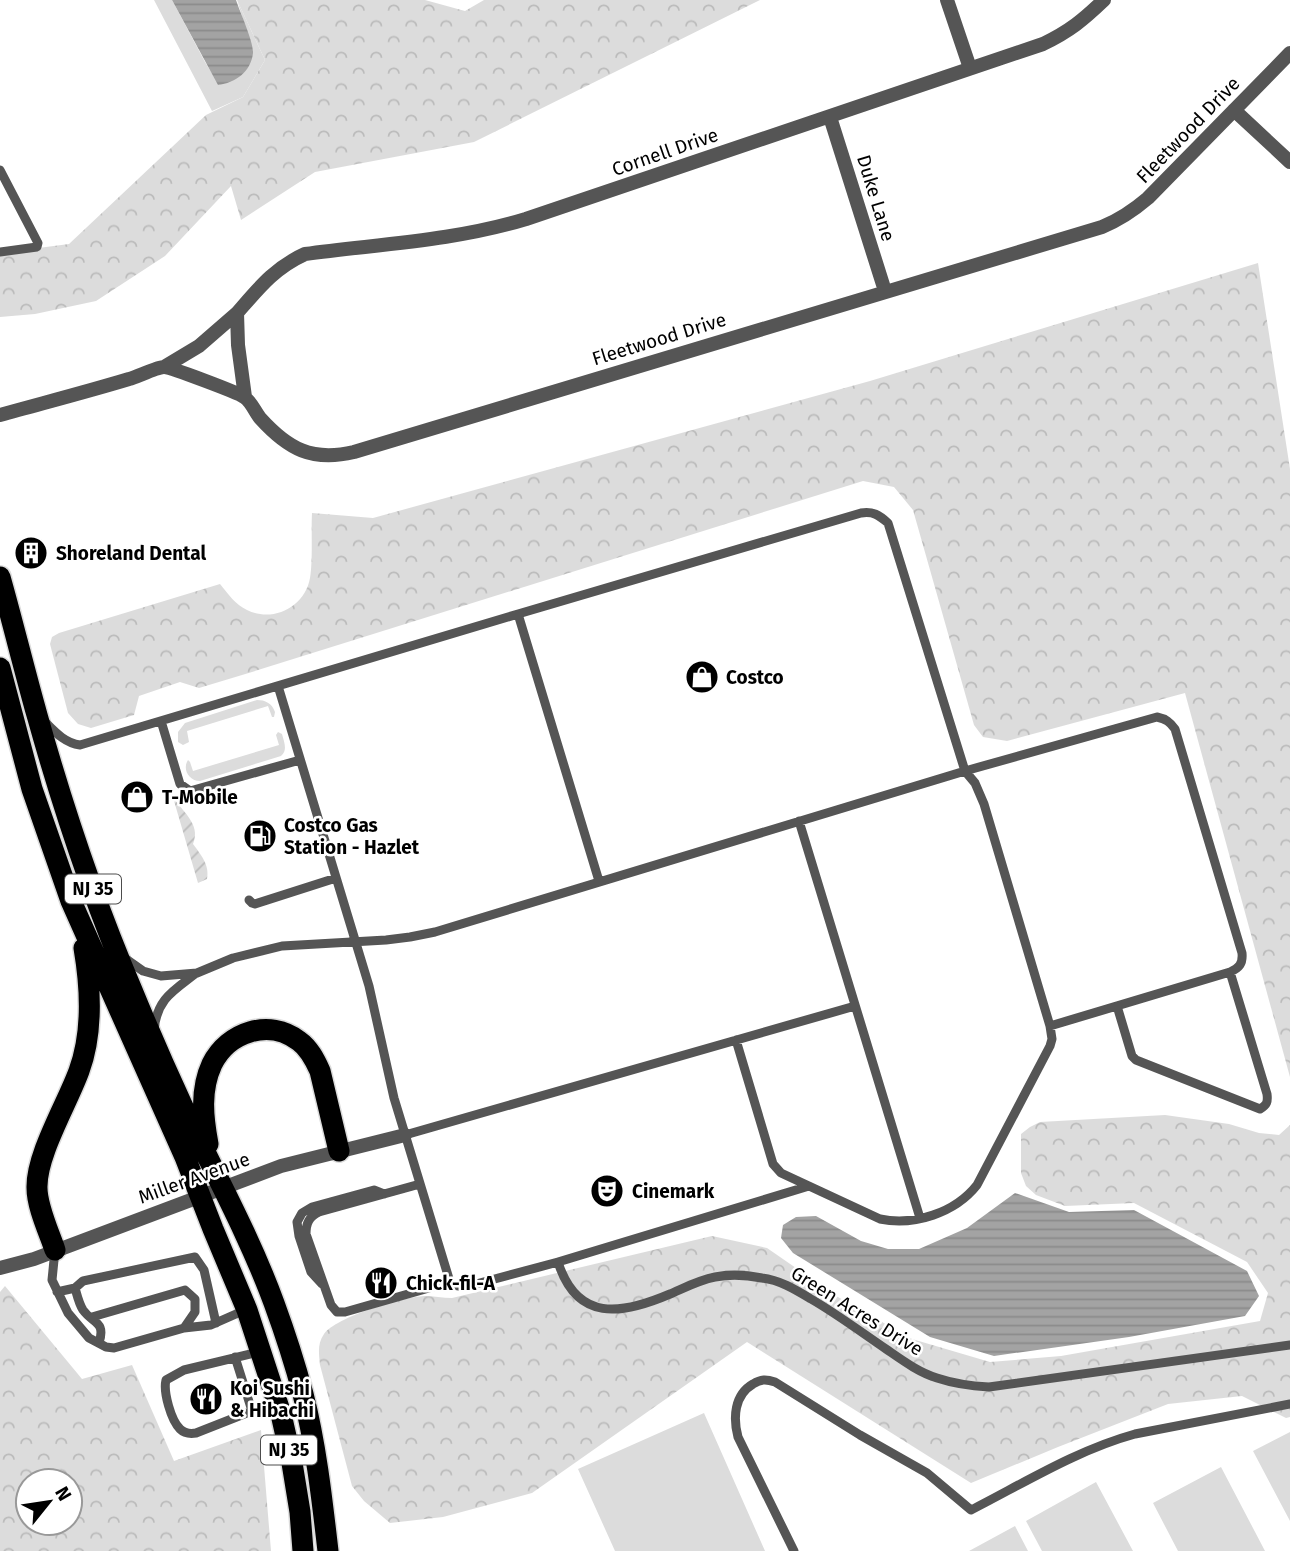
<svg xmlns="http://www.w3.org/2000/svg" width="1290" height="1551" viewBox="0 0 1290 1551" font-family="'Fira Sans',sans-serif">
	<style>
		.grass { fill: #dcdcdc }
		.forest { fill: url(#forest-crowns); fill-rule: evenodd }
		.garden { fill: url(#garden-furrows) }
		.water { fill: url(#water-rules) }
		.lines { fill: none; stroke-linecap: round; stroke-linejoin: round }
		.highway-casing { stroke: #dbdbdb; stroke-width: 24 }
		.lane { stroke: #555; stroke-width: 9 }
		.street { stroke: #555; stroke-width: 14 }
		.highway { stroke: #000; stroke-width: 21 }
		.labels { text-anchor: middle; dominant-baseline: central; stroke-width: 5; stroke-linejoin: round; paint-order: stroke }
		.shield { fill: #fff; stroke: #4c4c4c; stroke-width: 2 }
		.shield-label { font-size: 18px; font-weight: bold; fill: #000 }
		.street-label { font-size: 19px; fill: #000; stroke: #fff }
		.poi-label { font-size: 19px; font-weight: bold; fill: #000; stroke: #fff; text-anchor: start }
	</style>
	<defs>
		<pattern id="forest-crowns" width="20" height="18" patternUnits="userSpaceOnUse" patternTransform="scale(1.75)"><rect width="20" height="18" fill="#dcdcdc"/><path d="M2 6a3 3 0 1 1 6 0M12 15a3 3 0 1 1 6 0" fill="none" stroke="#bbb"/></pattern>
		<pattern id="garden-furrows" width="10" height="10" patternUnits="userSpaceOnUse" patternTransform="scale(1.75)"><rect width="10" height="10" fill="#dcdcdc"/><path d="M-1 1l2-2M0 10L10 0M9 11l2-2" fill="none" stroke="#bbb"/></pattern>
		<pattern id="water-rules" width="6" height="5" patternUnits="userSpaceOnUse" patternTransform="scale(1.75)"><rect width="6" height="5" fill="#a3a3a3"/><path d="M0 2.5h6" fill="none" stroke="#8b8b8b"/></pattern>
	</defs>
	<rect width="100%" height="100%" fill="#fff"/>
	<path class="grass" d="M154,0h18l33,62 14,23 34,-33 -16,-52 28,60 -22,37 -31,14z
		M257,700c8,0 15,3 18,12l-1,5h-2l-4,-11 -81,25 2,11 -6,3 -5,-3v-10l7,-9z
		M278,732l4,2c2,8 6,16 -1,22l-81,25c-11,0 -18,-12 -12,-21l2,2 3,9 86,-26 -3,-10z
		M704,1413l61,138h-150l-37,-82z
		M1290,1432v89l-37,-70z
		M1221,1467l44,84h-87l-25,-48z
		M1096,1482l37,69h-91l-16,-30z
		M1015,1526l13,25h-59z"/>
	<path class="forest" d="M237,0h188l40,11 19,-11h276l-286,142 -159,30 -74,48 -10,-34 -66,70 -69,45 -61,13 -35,3v-64l69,-9 137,-129 37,-18 22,-37z
		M1258,263l32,206v608l-105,-384 -178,48 -24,-4 -9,-12 -61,-215 -19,-23 -31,-6 -611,191 -53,16 -19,-6 -41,14 -5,19 -43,13 -13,-4 -10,-11 -18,-69 2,-7 7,-4 161,-49c8,10 16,21 27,26 26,13 58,-3 63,-32 3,-18 1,-46 2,-65l61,5 497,-137z
		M1165,1115l64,9 30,9 20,2 11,-10v292l-4,1 -44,-22 -74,8 -110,43 -87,36 -224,-141 -215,151 -89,24 -53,6 -26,-22 -12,-15 -32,-121c-1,-11 -3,-21 4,-31 12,-17 79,-37 100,-38 9,0 19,2 28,2l260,-62 55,12 71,49 74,42 78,23 71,-6 199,-35 8,-28 -21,-31 -113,-59 -69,3 -29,-11 -10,-9 -5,-13v-39l9,-7 10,-5z
		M5,1286l77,93 50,-14 42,96 87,-31 10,121h-271v-259zM28,1481h42v42h-42z"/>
	<path class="garden" d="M172,794c8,17 30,29 21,50 8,11 17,21 14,35l-9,4z"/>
	<path class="water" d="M172,0h64c4,12 18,43 17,53 -2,19 -18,30 -35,32z
		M1015,1193l54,19 65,-2 113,61 12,25 -14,20 -116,21 -135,19 -64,-19 -137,-84 -12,-15 2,-13 13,-8 20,-1 45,25 27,8h31l48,-21z"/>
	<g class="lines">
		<defs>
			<path id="highway" d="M0,577c13,46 24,92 37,138 26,93 57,186 95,275 16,39 33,78 51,117 31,65 66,128 91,196 11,30 21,61 29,91 13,51 19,105 25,157
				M0,668l32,121 39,112 114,256 28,72 34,81 34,104 11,49 8,49 3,39
				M208,1144c-5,-27 -8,-54 4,-80 16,-32 57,-46 87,-23 10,7 16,19 21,30l19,80
				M55,1250c-6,-18 -18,-43 -18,-62 -1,-33 30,-84 42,-117 14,-38 12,-82 5,-123"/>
		</defs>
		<use href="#highway" class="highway-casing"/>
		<path class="lane" d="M0,170l38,73 -1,4 -37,5
			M518,614l343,-101c12,-2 18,2 27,10l77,248 192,-54c9,2 13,5 18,12l67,224c1,11 -3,15 -12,19l-180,54
			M278,686l91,300 25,112 56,184
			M161,721l19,63 10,7 110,-31
			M45,722c10,10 20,21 35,23l438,-131 81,267
			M799,821l121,397
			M249,900l3,3 3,1 81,-26
			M126,959l17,12 18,5 36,-3 36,-15 49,-12 104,-6 24,-3 25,-5 530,-161 10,12 9,21 66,222 2,13 -2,7 -73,139c-22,28 -63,41 -97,34l-99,-46 -8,-9 -37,-124
			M1117,1006l15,50 4,4 124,49c7,-4 8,-7 7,-15l-37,-122
			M154,1030c3,-31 19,-39 41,-56
			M405,1135l450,-129
			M420,1184l-101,28c-10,5 -13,11 -13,22l25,71 6,7h8l105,-30 3,3 12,2 93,-25 251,-76
			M55,1250l-3,30 16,33 21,25 17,9 8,1 70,-20 27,-3 34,-15
			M558,1262c19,60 63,53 112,32 14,-6 29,-14 45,-17 15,-3 32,-2 47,1 18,2 34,12 49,21 26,15 50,33 75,50 16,11 32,23 51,29 18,6 34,8 52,9l301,-42
			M322,1284l-11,-12 -12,-36 -2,-14 5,-9 10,-6 62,-17 10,4
			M75,1288c2,7 4,16 8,22 10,14 23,11 16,33
			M57,1292l18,-4 8,-7 112,-24 9,13 12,53
			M92,1317l93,-27 10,9v13l-11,16
			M259,1352l-75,18 -18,10c-3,12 5,40 14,49 5,5 10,5 16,4l81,-32
			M235,1357l17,54
			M794,1551l-56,-114c-5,-19 -4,-42 15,-53 8,-5 13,-5 22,-2l85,53 67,38 44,37c53,-27 106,-60 164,-76l155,-30"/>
		<path class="street" d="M947,0l23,68
			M1234,110l56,52
			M830,117l55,174
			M164,367l35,-21 38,-33
			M245,397l-7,-52 -1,-32c21,-24 37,-45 68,-59 74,-10 149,-13 221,-35l517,-175c27,-13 40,-24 61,-44
			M0,415c43,-12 86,-23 129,-36 8,-2 28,-12 35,-12 6,0 75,26 80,30 7,4 11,15 16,21 28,31 52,44 94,34l748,-225c17,-7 32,-17 46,-29l142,-145
			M0,1268l34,-9 247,-93 124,-31"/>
		<use href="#highway" class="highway"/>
	</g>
	<defs>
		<symbol id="building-disc" viewBox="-11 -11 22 22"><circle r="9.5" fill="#000" stroke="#fff"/><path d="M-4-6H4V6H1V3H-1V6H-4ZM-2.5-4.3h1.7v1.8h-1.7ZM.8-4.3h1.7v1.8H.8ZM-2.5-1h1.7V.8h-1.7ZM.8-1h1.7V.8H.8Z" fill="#fff"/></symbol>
		<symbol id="shop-disc" viewBox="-11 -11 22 22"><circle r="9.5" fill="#000" stroke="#fff"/><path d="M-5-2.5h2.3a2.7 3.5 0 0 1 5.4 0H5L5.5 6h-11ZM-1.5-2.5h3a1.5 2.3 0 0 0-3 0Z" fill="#fff"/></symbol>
		<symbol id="fuel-disc" viewBox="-11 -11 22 22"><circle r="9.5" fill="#000" stroke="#fff"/><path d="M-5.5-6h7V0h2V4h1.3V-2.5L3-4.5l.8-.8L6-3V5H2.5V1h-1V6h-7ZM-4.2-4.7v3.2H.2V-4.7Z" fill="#fff"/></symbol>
		<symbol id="theatre-disc" viewBox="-11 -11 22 22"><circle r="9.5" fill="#000" stroke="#fff"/><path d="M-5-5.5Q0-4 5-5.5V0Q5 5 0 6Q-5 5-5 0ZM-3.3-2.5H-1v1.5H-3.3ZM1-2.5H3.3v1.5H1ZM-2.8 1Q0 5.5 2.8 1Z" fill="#fff"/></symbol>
		<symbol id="restaurant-disc" viewBox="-11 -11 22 22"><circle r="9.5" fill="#000" stroke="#fff"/><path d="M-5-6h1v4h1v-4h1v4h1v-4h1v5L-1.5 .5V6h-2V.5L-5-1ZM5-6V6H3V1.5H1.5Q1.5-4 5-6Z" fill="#fff"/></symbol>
	</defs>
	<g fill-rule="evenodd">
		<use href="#building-disc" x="12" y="534" width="38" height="38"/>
		<use href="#shop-disc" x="683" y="658" width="38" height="38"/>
		<use href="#shop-disc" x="118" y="778" width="38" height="38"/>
		<use href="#fuel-disc" x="241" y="817" width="38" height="38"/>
		<use href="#theatre-disc" x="588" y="1172" width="38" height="38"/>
		<use href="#restaurant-disc" x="362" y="1264" width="38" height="38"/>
		<use href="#restaurant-disc" x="187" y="1380" width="38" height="38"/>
	</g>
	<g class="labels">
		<g class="shield">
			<rect x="65" y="874.5" width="56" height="29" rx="5"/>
			<rect x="261" y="1435.5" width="56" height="29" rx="5"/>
		</g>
		<g class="shield-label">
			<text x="93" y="889">NJ 35</text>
			<text x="289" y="1450">NJ 35</text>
		</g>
		<g class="street-label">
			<text transform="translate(1188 130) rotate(-46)">Fleetwood Drive</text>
			<text transform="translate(665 152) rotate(-19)">Cornell Drive</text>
			<text transform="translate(876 198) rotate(73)">Duke Lane</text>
			<text transform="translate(659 339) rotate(-17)">Fleetwood Drive</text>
			<text transform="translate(194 1178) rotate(-20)">Miller Avenue</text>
			<text transform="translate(857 1311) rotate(32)">Green Acres Drive</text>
		</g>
		<g class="poi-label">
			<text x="56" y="553">Shoreland Dental</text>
			<text x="726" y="677">Costco</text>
			<text x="162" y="797">T-Mobile</text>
			<text x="284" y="825">Costco Gas<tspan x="284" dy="22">Station - Hazlet</tspan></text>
			<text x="632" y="1191">Cinemark</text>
			<text x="406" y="1283">Chick-fil-A</text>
			<text x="230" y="1388">Koi Sushi<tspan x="230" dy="22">&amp; Hibachi</tspan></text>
		</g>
	</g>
	<g transform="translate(49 1502) rotate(60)"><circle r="33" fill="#ffffff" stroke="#999999" stroke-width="2"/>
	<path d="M0-5L12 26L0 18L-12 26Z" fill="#000000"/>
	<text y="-10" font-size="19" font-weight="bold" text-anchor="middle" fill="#000000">N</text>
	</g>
</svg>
